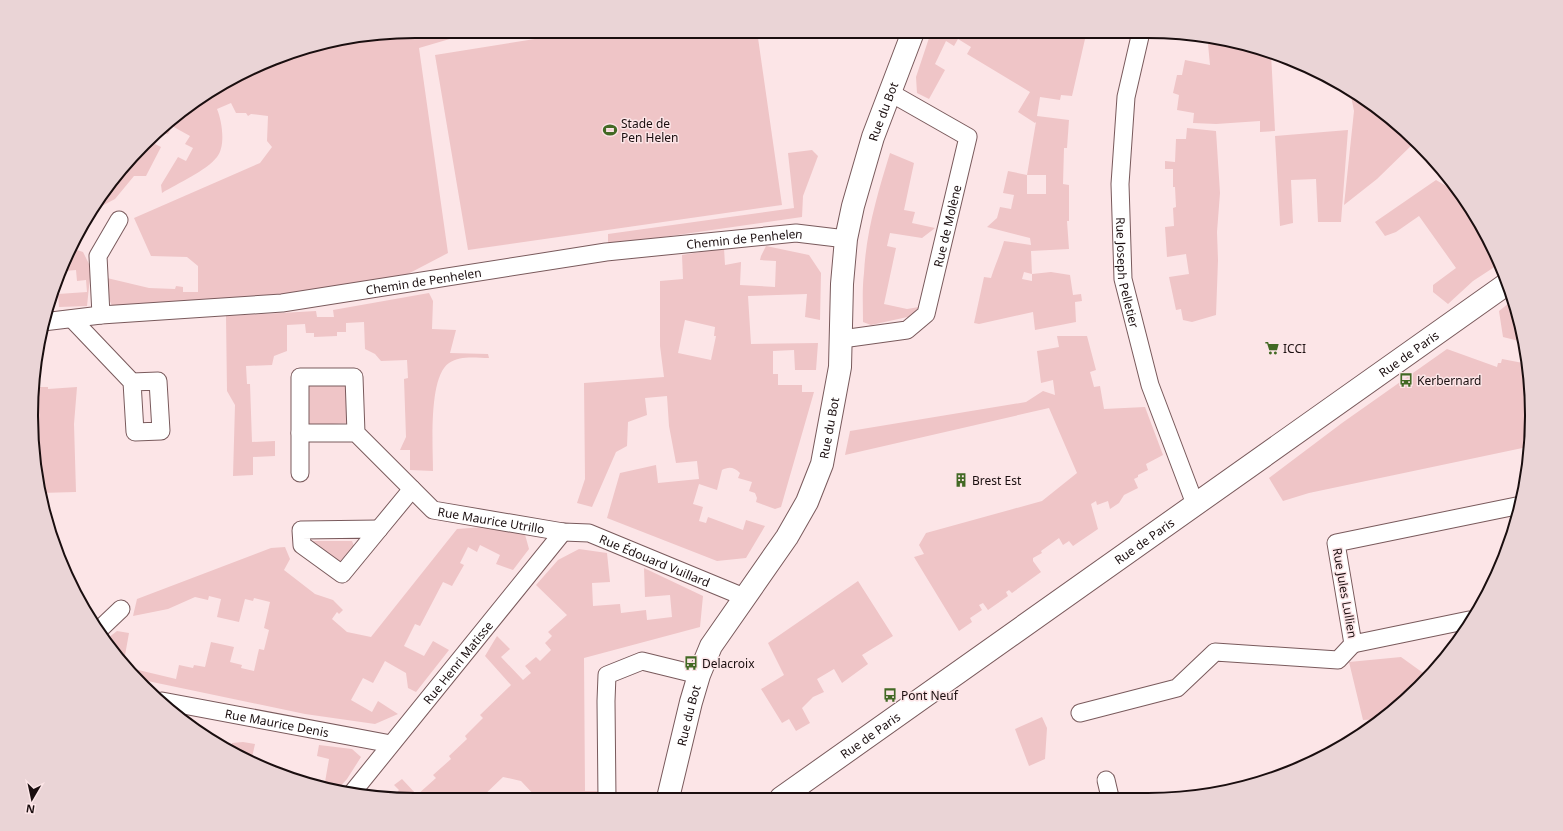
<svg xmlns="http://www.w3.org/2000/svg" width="1563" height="831" viewBox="0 0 1563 831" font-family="'Noto Sans',sans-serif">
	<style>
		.green { fill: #efc5c7; fill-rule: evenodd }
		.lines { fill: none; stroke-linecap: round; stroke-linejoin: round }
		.street-casing { stroke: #795a5c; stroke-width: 19 }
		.secondary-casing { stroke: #795a5c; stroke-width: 24 }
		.street { stroke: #fff; stroke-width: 17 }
		.secondary { stroke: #fff; stroke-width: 22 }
		.labels { text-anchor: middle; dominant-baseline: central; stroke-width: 3; stroke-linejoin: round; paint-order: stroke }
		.street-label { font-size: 12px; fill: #1a0e0f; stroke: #fce5e7 }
		.poi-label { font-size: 12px; fill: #1a0e0f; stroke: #fce5e7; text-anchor: start }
		.rim { fill: none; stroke: #1a0e0f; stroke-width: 2 }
	</style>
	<rect width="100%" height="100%" fill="#fce5e7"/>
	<path class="green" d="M416,31h61l-58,17 29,205 -44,23 -129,22 -163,8 -3,-7 -2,-21 42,10 26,1 1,-3 7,1v5h15v-26l-11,-9 -36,-1 -17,-38 126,-55 12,-16 -5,-6 1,-25 -17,-2 -3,2 -2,-3h-10l-5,-10 -14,6c5,12 9,37 0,48 -11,14 -39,26 -55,36l-1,-8 17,-28 8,4 7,-13 -8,-4 5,-8 -18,-10 -4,8 -4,-1 -9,11 6,3 -15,29h-12l-19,23 -21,11 -1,-2 3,-6 85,-91 111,-60z
		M585,31h172l25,174 -314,45 -33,-195z
		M931,32h107l47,7 -13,57 -11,-1 -1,5 -20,-3 -3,19 32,4 -2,28h-3l-1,36 6,1v36h-2l2,28 -38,2 1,23 19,-2 19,3 3,20 8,-1 1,7 -7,1 1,20 -41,8 -2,-18 -54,12 -5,-1 10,-46 7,1c4,-13 9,-23 13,-37l27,4 -1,-7 -43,-11 10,-9 3,-11 11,2 3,-14 -11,-2 5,-22 19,4 9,-53 -1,1 -17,-11 12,-20 -63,-38 4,-7 -13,-8 -4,7 -8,-5 -11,23 10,6 -16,29 -12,-6 -1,-16zM1027,175h19v19h-19zM1024,272l8,2v7l-10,-2z
		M1093,32h25l7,7z
		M1224,40l23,4 24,9 4,78 -15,1v-11l-44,3 -23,-1 1,-10 -17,-3 2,-15 -6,-2 4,-18h5l3,-15 25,5 -2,-21z
		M1350,91l32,20 33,31 -38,37 -33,26 10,-94z
		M1187,128l29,3 4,62 -3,39 1,28 -2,55 -24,7 -9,-2 -2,-11 -5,1 -7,-33 20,-3 -3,-20 -19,3 -2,-30 9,-1 -1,-18 3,-1 -1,-20h-2v-18h-8v-8l10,1 1,-23h10z
		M1348,130l-7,92h-23l-2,-43 -25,1 2,43 -13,3 -5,-90z
		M812,150l6,6 -15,40 -1,21 -194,28v-11l186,-26 -6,-55z
		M890,153l24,10 -10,47 11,2 -3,11 23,5 -13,10 -32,-5 -3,13 9,2 -12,56 23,5 12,-2 -7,9 -41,9 -8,-3c0,-16 -1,-33 1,-49 2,-41 14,-81 26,-120z
		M1436,180l24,14 21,29 18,41 -26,17 -25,23 -15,-12v-7l23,-17 -37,-52 -23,16 -11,4 -10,-14z
		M766,246l43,9 12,18 -1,47 -15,-3 2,-23 -59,2 3,48 67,-1 -2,27h-21l-1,-20 -21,1v23h5v11h24v7h12l-33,115 -6,2 -19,-7 1,-4 -2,-5 -6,-2 3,-9 -14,-4 2,-5c-7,-7 -12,-6 -18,-3l-5,20 -18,-6 -6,20 10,3 -4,14 7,2 2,-6 35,13 3,-10 19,6 -19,32 -29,3 -110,-43 13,-45 36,-8 2,18 41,-4 -2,-18 -21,2 -7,-37 -2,-30 -22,2 2,17 -19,7 -1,24 -11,6 -24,55 -15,-4 8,-24 -1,-96 80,-6 -4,-31v-65l23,-2 -1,-24 42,-7 1,17 16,-3 -1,23 35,2 1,-26 -16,-1 1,-4zM685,320l30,7 -1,9h2l-5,24 -33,-7z
		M74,249l9,3 8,16 -4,38 -28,1 -1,-13 29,-2 -1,-12 -9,1 -1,-11 -11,1z
		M429,293l4,8 -1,28 24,1 -6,23 38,1 1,4c-13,0 -28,-3 -40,5 -21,14 -16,84 -16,108l-23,-1v-20h-10l6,-13 -2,-58 4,-1 -1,-18 -26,1 -6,-7 -10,-5 -1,-27 -18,1v9h-9v4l-23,1v-4h-8l-1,-9 -18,1v26l-13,5 -2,9 -26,1 1,18h3l2,58 23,-1v15l-22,1v18l-20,1 2,-71 -8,-14 -1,-75 90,-5 1,6h17l-1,-7z
		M1513,300l10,42 -20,-5 -4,-26z
		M1057,336h30l9,34 -6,2 4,15 6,-1 4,23 41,-2 18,48 -17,9 2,6 -10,5v2l-4,2 4,9 -14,7 -5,8 -9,6 -2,-8 -11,4 -1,-4 -5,3 7,25 -25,17 -4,-5 -6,4 -4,-7 -18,13 1,2 -9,5v3l8,11 -29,21 -3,-3 -3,2 2,4 -20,14 -5,-7 -4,2 3,5 -12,8 2,4 -13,9 -45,-74 10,-3 -5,-9 7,-12 116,-32 35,-28 -28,-65 -204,47 5,-24 176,-29 17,-11 12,4 -2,-15 -12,3 -4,-32 22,-4z
		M1447,349l50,18 1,-4h3l1,-4 21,4 2,-13 4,16 2,75 -4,6 -218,46 -26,8 -14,-23 73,-55z
		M305,383h41l1,40 -42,3z
		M37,387h11v2l29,-2 -3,37 2,68 -36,1 -8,-52z
		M484,527l40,4 5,18 -16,21 -17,-6 4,-9 -20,-10 -3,7 -9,-5 -8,16 4,2 -12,21 -9,-4 -23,44 -5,-2 -11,22 20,10 9,-15 16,9 -33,42 -8,-4 -2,-15 -21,-12 -12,22 -10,-5 -12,22 21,12 6,-11 20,13 -23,10 -70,-10 -167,-35 -8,-11 46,11 3,-14 14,3 1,-3 11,2 6,-25 23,5 -4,15 12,3 -1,3 13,3 5,-22 5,1 5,-20 -5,-2 6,-26 -16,-4 -1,3 -8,-2 -6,23 -22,-5 4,-18 -12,-3 -1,4 -13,-3 -27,12 -35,7 4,-17 134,-51 14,-1 5,12 -6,11 31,24 18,6 10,10 -4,4 -2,-2 -5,7 15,13 24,5 86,-108z
		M310,541h42l2,5 -18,20z
		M579,549l28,4 3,29 -18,1 1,23 27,-2 1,9 25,-3 1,10 25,-3 -2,-22 -25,2 -1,-29 59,28 -3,31 -116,31 1,133h16l-7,8h-56l-17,-18 -18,-4 -23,22h-89l8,-9 -5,-5 8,-6 15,16 19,-17 -3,-3 18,-16 -2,-3 18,-17 -2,-3 18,-18 -3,-3 31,-30 -26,-29 12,-20 13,13 -9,8 22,23 8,-7 -6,-7 11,-9 4,4 11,-11 -6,-7 7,-7 -4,-4 19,-17 -31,-30 22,-25z
		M858,581l35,55 -31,19 6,9 -26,19 -8,-14 -17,10 7,13 -11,5 -11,11 8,15 -14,8 -7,-12 -7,4 -21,-34 23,-14 -16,-32z
		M117,631l12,2 -5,28 -16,-23z
		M1401,657l25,18 5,-1 -48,45 -20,1 -14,-58z
		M1042,717l5,11 -2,31 -16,7 -14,-37z
		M243,742l12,2 -4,18 -21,-12 2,-7z
		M319,745l33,4 9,8 -14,22 -10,11 -21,-3 -15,-6v-3l24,4 4,-23 -12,-3z"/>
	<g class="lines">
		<defs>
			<g id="street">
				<path id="s1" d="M1141,32l-15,65 -6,87 3,95 27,106 45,119"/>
				<path d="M101,315l-3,-59 21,-36"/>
				<path d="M72,319l60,63 3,50 26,-1 -3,-50 -26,1"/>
				<path id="s2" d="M43,322l58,-7 181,-12 324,-51 190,-19 50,6"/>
				<path id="s3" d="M842,339l65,-9 19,-16 42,-177 -79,-45"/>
				<path d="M300,433v40"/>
				<path id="s4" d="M356,433h-56v-56h54l2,56 77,77 130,22 26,1 155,64"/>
				<path d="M379,529l-37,45 -40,-29 -1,-15z"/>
				<path d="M379,529l33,-40"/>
				<path d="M1469,620l-116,24 -17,-101 185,-38"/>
				<path d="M101,628l20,-19"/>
				<path id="s5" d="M162,701l229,43"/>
				<path d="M1080,713l97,-25 38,-36 123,8 15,-16"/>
				<path d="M1106,780l4,17"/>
				<path id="s6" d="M352,793l211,-261"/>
				<path d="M607,799l-1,-98 1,-26 35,-14 57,14"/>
			</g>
			<g id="secondary">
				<path id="s7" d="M668,798l23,-96 8,-27 12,-29 76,-109 20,-35 15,-38 18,-97 2,-83 4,-45 7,-33 20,-69 40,-105"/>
				<path id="s8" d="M781,798l727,-515"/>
			</g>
		</defs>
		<use href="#street" class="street-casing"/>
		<use href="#secondary" class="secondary-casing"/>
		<use href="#street" class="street"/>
		<use href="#secondary" class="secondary"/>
	</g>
	<defs>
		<symbol id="stadium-bare" viewBox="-9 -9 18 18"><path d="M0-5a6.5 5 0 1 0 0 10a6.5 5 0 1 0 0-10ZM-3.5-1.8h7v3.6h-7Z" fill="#426924" stroke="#fce5e7" stroke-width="2.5" paint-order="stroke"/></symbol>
		<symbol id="supermarket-bare" viewBox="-9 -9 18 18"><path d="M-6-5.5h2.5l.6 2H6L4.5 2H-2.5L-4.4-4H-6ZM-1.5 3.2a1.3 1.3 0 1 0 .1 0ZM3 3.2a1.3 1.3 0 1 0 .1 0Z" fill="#426924" stroke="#fce5e7" stroke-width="2.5" paint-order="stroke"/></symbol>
		<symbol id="bus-bare" viewBox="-9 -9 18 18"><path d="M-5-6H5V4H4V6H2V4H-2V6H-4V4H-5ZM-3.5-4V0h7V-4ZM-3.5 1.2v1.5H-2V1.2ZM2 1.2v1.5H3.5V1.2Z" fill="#426924" stroke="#fce5e7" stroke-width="2.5" paint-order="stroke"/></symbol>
		<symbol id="building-bare" viewBox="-9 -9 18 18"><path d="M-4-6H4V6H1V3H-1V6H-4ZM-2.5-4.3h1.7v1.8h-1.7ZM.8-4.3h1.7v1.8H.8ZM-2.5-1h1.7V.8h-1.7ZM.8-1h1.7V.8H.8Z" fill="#426924" stroke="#fce5e7" stroke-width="2.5" paint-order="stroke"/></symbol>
	</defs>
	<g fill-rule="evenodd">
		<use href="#stadium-bare" x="600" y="120" width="20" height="20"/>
		<use href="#supermarket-bare" x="1262" y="338" width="20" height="20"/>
		<use href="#bus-bare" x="1396" y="370" width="20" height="20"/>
		<use href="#building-bare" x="951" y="470" width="20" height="20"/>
		<use href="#bus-bare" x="681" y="653" width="20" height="20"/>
		<use href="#bus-bare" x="880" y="685" width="20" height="20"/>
	</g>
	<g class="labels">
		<g class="street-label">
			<text stroke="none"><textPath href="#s7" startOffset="732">Rue du Bot</textPath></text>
			<text stroke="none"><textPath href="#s3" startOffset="181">Rue de Molène</textPath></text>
			<text stroke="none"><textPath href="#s2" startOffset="707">Chemin de Penhelen</textPath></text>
			<text stroke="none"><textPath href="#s1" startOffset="243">Rue Joseph Pelletier</textPath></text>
			<text stroke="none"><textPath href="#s2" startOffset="383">Chemin de Penhelen</textPath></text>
			<text stroke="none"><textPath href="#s8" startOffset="769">Rue de Paris</textPath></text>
			<text stroke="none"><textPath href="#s7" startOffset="409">Rue du Bot</textPath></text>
			<text stroke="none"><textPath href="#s4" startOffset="390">Rue Maurice Utrillo</textPath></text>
			<text stroke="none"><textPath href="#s8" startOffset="445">Rue de Paris</textPath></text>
			<text stroke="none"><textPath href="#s4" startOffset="560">Rue Édouard Vuillard</textPath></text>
			<text transform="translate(1345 593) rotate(80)">Rue Jules Lullien</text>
			<text stroke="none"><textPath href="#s6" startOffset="168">Rue Henri Matisse</textPath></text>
			<text stroke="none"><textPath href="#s7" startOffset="85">Rue du Bot</textPath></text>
			<text stroke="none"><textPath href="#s5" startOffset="117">Rue Maurice Denis</textPath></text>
			<text stroke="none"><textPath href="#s8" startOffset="109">Rue de Paris</textPath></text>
		</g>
		<g class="poi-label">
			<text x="621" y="123">Stade de<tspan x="621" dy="14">Pen Helen</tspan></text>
			<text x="1283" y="348">ICCI</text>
			<text x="1417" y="380">Kerbernard</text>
			<text x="972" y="480">Brest Est</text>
			<text x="702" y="663">Delacroix</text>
			<text x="901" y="695">Pont Neuf</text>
		</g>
	</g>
	<path d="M0 0H1563V831H0ZM415 38H1148A377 377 0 0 1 1525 415V416A377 377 0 0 1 1148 793H415A377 377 0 0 1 38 416V415A377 377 0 0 1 415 38Z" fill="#ead4d6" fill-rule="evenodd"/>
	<path class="rim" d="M415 38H1148A377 377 0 0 1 1525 415V416A377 377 0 0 1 1148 793H415A377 377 0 0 1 38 416V415A377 377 0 0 1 415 38Z"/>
	<g transform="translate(32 799) rotate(189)" stroke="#fce5e7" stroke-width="3" paint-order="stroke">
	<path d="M0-3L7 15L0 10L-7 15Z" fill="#1a0e0f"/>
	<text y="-6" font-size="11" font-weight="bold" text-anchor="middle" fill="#1a0e0f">N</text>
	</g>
</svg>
